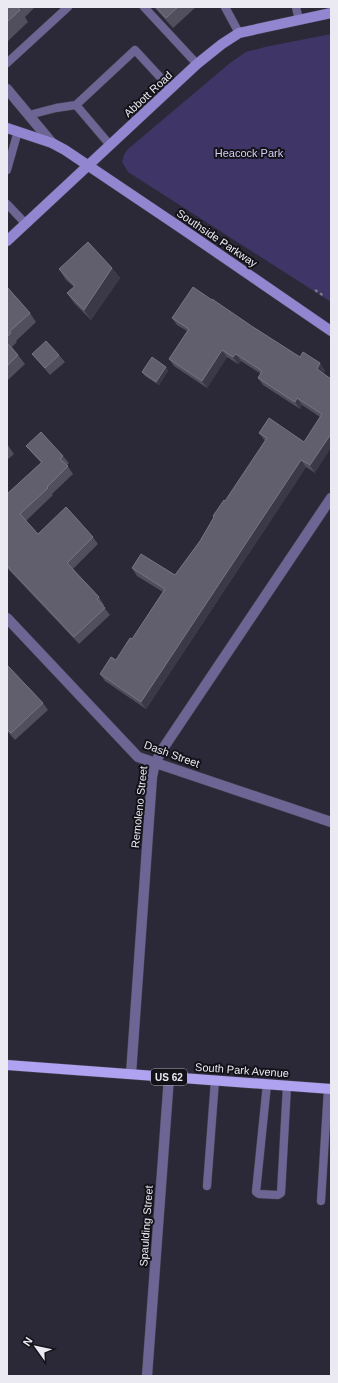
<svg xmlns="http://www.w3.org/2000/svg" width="338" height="1383" viewBox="0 0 338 1383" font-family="Helvetica,sans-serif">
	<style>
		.green { fill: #3f3566 }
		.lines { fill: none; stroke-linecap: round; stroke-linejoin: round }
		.lane-casing { stroke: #464451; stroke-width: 9 }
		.street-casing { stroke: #464451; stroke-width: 11 }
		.secondary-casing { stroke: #464451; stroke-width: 11 }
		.primary-casing { stroke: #464451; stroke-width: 11 }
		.path { stroke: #7a7884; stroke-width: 2.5; stroke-dasharray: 3 3; stroke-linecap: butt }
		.lane { stroke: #6d6695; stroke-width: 8 }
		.street { stroke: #6d6695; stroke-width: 10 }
		.secondary { stroke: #9286d1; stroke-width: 10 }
		.primary { stroke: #afa2f0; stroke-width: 10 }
		.wall { fill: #514f5d }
		.shaded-wall { fill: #3b3947 }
		.building { fill: #615f6d; stroke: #777582 }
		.labels { text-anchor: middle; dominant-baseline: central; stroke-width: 4; stroke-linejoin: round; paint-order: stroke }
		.shield { fill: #131219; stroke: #aaa9b2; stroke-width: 1 }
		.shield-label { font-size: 10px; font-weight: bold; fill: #ebeaf3 }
		.street-label { font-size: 11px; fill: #ebeaf3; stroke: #131219 }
		.park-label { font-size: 11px; fill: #d3cff5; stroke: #131219 }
	</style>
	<rect width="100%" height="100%" fill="#2b2937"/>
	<path class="green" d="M331,34v268l-203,-130 -6,-10 2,-7 4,-6 102,-86 16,-11 19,-5z"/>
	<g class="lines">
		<defs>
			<path id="lane" d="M144,7l53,57
				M225,7l14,26
				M296,7l3,13
				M7,63l61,-56
				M29,115l27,-7 20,-3
				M110,145l-34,-40 59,-55 36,39
				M7,170l11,-39
				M7,204l19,20
				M267,1084l-11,108 3,2 19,1 3,-2 6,-107
				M207,1186l8,-106
				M321,1201l7,-112"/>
			<path id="street" d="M7,89l45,54
				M7,618l131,139 193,65
				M131,1074l21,-297 3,-14 7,-13 169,-252
				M147,1376l22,-299"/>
			<path id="secondary" d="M7,128l45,15 13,7 116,78 150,103
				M7,241l190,-177 25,-20 17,-11 92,-20"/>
			<path id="primary" d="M7,1065l324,24"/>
		</defs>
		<use href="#lane" class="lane-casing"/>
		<use href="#street" class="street-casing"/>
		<use href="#secondary" class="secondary-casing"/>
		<use href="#primary" class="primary-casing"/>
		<path class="path" d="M315,290l9,6"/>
		<use href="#lane" class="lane"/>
		<use href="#street" class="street"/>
		<use href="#secondary" class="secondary"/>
		<use href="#primary" class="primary"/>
	</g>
	<path class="wall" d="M7,7h28l-10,10 3,5 -21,20z
		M154,7h42l-23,21z
		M112,268l8,10 -29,42 -17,-17 -7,-10 7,-6 -8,-7 -7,-11z
		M7,287l23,26 6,9 -20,19 1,1 -5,5 6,8 7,9 -18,17z
		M172,318l81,9 47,30 20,6 5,8 -2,3 8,5 -16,94 -9,-6 -160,242 -41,-28 -5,-7 16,-14 16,-21 31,-47 -26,-16 -5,-8 43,7 25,-34 14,-23 -1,-2 12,-15 40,-60 -6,-8 45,9 16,-25 -18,-12 -2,4 -37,-24 -5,-7 3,-4 -20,-13 -3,3 -11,-7 -20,31 -33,-22 -5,-7 18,-28 -10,-6z
		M32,354l27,1 6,7 -15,13z
		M166,367l2,4 -9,14 -14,-9 -3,-4z
		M7,444l7,10 -7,6z
		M26,446l37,10 6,7 -2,2 6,9 -21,20 1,1 -27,26 12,13 55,3 5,7 -25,25 26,28 5,8 -1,1 7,9 -31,29 -72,-76v-74l34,-31 -9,-10z
		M7,665l36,38 5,7 -33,30 -8,-9z"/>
	<path class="shaded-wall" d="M112,268l8,10 -29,42 -7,-10z
		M222,350l5,7 -20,31 -5,-7z
		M236,354l5,7 -3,3 -5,-7z
		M320,363l5,8 -3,5 -5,-7z
		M166,367l2,4 -9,14 -3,-3z
		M297,398l5,7 -2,4 -5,-7z
		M331,434v14l-16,25 -5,-8z
		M301,460l5,7 -160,242 -5,-7z"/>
	<path class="building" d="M7,7h10l3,3 -13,12z
		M156,7h22l-12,11z
		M88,242l24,26 -28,42 -17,-17 8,-7 -16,-17z
		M7,287l23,26 -21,19 2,1 -4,4z
		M193,287l19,13v-1l41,28 47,30 3,-5 17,11 -3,6 14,10v55l-21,31 -9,-5 -160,242 -41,-28 11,-17 5,3 14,-22 2,1 33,-50 -33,-21 9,-14 34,21 25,-34 14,-24 -1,-1 11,-16 1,1 42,-63 -8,-5 10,-15 35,24 18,-28 -25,-16 -2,4 -37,-24 4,-7 -26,-17 -3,3 -11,-7 -20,31 -33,-22 20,-30 -17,-11z
		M46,341l13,14 -14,13 -13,-14z
		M7,343l11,12 -11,11z
		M152,357l14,10 -10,15 -14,-10z
		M41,432l22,24 -3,3 8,7 -21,21 1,1 -28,26 18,20 28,-27 11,12 16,18 -26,26 32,34 -2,2 8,9 -31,29 -67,-71v-72l35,-32 -16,-16z
		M7,665l36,38 -32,30 -4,-4z"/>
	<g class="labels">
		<rect class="shield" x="151" y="1069" width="36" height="16" rx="3"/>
		<g class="shield-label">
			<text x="169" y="1077">US 62</text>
		</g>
		<g class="street-label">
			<text transform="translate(148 94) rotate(-43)">Abbott Road</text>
			<text transform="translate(217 238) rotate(34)">Southside Parkway</text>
			<text transform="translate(172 754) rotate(20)">Dash Street</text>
			<text transform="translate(139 807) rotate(-84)">Remoleno Street</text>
			<text transform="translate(242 1070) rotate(4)">South Park Avenue</text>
			<text transform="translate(146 1226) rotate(-86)">Spaulding Street</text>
		</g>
		<g class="park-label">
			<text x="249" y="153">Heacock Park</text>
		</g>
	</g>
	<rect width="338" height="1383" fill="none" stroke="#ebeaf3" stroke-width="16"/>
	<g transform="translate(36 1347) rotate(303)" stroke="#131219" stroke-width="3" paint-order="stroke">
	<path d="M0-3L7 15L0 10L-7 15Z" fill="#ebeaf3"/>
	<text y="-6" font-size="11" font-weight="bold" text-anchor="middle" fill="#ebeaf3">N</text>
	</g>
</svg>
